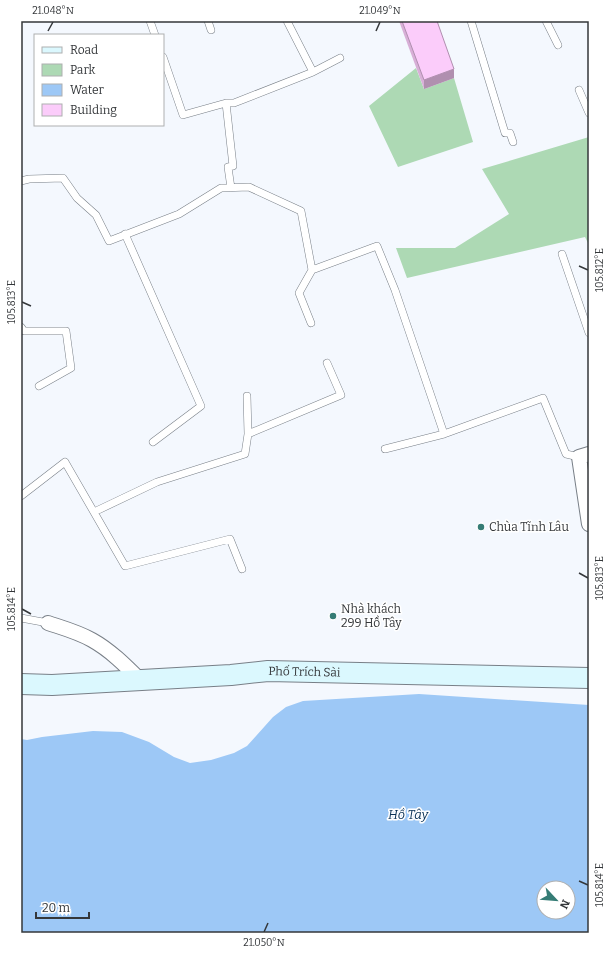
<svg xmlns="http://www.w3.org/2000/svg" width="610" height="954" viewBox="0 0 610 954" font-family="Bitter,serif">
	<style>
		.green { fill: #add9b4 }
		.water { fill: #9dc8f6; fill-rule: evenodd }
		.lines { fill: none; stroke-linecap: round; stroke-linejoin: round }
		.lane-casing { stroke: #787f87; stroke-width: 8 }
		.street-casing { stroke: #787f87; stroke-width: 16 }
		.secondary-casing { stroke: #787f87; stroke-width: 22 }
		.lane { stroke: #fff; stroke-width: 7 }
		.street { stroke: #fff; stroke-width: 14 }
		.secondary { stroke: #dbf8fe; stroke-width: 20 }
		.wall { fill: #d8afd7 }
		.shaded-wall { fill: #b08faf }
		.building { fill: #fbccfa; stroke: #b08faf }
		.ticks { fill: none; stroke: #34373a; stroke-width: 1.5 }
		.poi-dot { fill: #357c75; stroke: #fff; stroke-width: 1.5 }
		.labels { text-anchor: middle; dominant-baseline: central; stroke-width: 3; stroke-linejoin: round; paint-order: stroke }
		.poi-label { font-size: 12px; fill: #34373a; stroke: #fff; text-anchor: start }
		.street-label { font-size: 12px; fill: #34373a; stroke: #fff }
		.water-label { font-size: 13px; font-style: italic; fill: #0a3256; stroke: #fff }
		.neatline { fill: none; stroke: #34373a; stroke-width: 1.5 }
		.ticks-label { font-size: 10px; text-anchor: middle; fill: #34373a }
	</style>
	<rect width="100%" height="100%" fill="#f4f8fe"/>
	<path class="green" d="M416,68l8,21 30,-11 19,64 -75,25 -29,-61z
		M589,137v108l-4,-8 -178,41 -11,-30h59l54,-34 -27,-45z"/>
	<path class="water" d="M419,694l170,11v228h-568v-194l6,1 15,-3 51,-6 29,1 27,10 25,15 16,6 21,-3 23,-7 13,-7 26,-29 13,-10 17,-6zM544,888h24v24h-24z"/>
	<g class="lines">
		<defs>
			<path id="lane" d="M150,21l5,14
				M208,21l3,9
				M287,21l26,51
				M471,21l34,112h5l3,9
				M546,21l12,24
				M163,57l20,58 43,-12 7,63 -5,1 3,21
				M579,90l10,23
				M226,103h8l79,-31 27,-14
				M21,181l8,-2 34,-1 14,20 19,17 13,26 70,-27 42,-26 28,-1 52,24 11,59 65,-24 18,44 49,144
				M125,234l76,172 -48,36
				M562,254l27,79
				M311,323l-12,-30 13,-23
				M21,327l3,4h42l5,37 -32,18
				M247,396l1,38
				M385,449l59,-15 99,-36 23,56 13,3
				M21,496l44,-34 60,104 105,-27 12,30
				M94,512l63,-30 88,-28 3,-20 93,-39 -14,-32
				M21,618l27,5"/>
			<path id="street" d="M589,454l-10,3 10,67
				M48,623c15,5 30,9 44,17 18,10 33,25 48,40"/>
			<g id="secondary">
				<path id="s1" d="M21,684l31,1 179,-10 37,-4 321,7"/>
			</g>
		</defs>
		<use href="#lane" class="lane-casing"/>
		<use href="#street" class="street-casing"/>
		<use href="#secondary" class="secondary-casing"/>
		<use href="#lane" class="lane"/>
		<use href="#street" class="street"/>
		<use href="#secondary" class="secondary"/>
	</g>
	<path class="wall" d="M399,21h38l17,57 -30,11z"/>
	<path class="shaded-wall" d="M454,69v9l-30,11v-9z"/>
	<path class="building" d="M402,21h35l17,48 -30,11z"/>
	<path class="ticks" d="M48,31l5,-9M376,31l4,-9M579,266l9,4M22,302l9,4M579,573l9,5M22,609l9,5M579,881l9,4M264,932l4,-9"/>
	<g class="poi-dot">
		<circle cx="481" cy="527" r="4"/>
		<circle cx="333" cy="616" r="4"/>
	</g>
	<g class="labels">
		<g class="poi-label">
			<text x="489" y="527">Chùa Tĩnh Lâu</text>
			<text x="341" y="609">Nhà khách<tspan x="341" dy="14">299 Hồ Tây</tspan></text>
		</g>
		<g class="street-label">
			<text stroke="none"><textPath href="#s1" startOffset="284">Phố Trích Sài</textPath></text>
		</g>
		<g class="water-label">
			<text x="408" y="814">Hồ Tây</text>
		</g>
	</g>
	<rect width="610" height="954" fill="none" stroke="#ffffff" stroke-width="44"/>
	<rect x="34" y="34" width="130" height="92" fill="#ffffff" stroke="#aeafb0"/>
	<rect x="42" y="47" width="20" height="6" fill="#dbf8fe" stroke="#aeafb0"/>
	<text x="70" y="54" font-size="12" fill="#34373a">Road</text>
	<rect x="42" y="64" width="20" height="12" fill="#add9b4" stroke="#aeafb0"/>
	<text x="70" y="74" font-size="12" fill="#34373a">Park</text>
	<rect x="42" y="84" width="20" height="12" fill="#9dc8f6" stroke="#aeafb0"/>
	<text x="70" y="94" font-size="12" fill="#34373a">Water</text>
	<rect x="42" y="104" width="20" height="12" fill="#fbccfa" stroke="#aeafb0"/>
	<text x="70" y="114" font-size="12" fill="#34373a">Building</text>
	<g transform="translate(556 900) rotate(116)"><circle r="19" fill="#ffffff" stroke="#aeafb0"/>
	<path d="M0-3L7 15L0 10L-7 15Z" fill="#357c75"/>
	<text y="-6" font-size="11" font-weight="bold" text-anchor="middle" fill="#34373a">N</text>
	</g>
	<path d="M36 912v6h53v-6" fill="none" stroke="#34373a" stroke-width="2"/>
	<text x="42" y="912" font-size="12" fill="#34373a" stroke="#ffffff" stroke-width="3" paint-order="stroke">20 m</text>
	<rect x="22" y="22" width="566" height="910" class="neatline"/>
	<g class="ticks-label">
		<text x="53" y="14">21.048°N</text>
		<text x="380" y="14">21.049°N</text>
		<text transform="translate(599 270) rotate(-90)" y="4">105.812°E</text>
		<text transform="translate(11 302) rotate(-90)" y="4">105.813°E</text>
		<text transform="translate(599 578) rotate(-90)" y="4">105.813°E</text>
		<text transform="translate(11 609) rotate(-90)" y="4">105.814°E</text>
		<text transform="translate(599 885) rotate(-90)" y="4">105.814°E</text>
		<text x="264" y="946">21.050°N</text>
	</g>
</svg>
